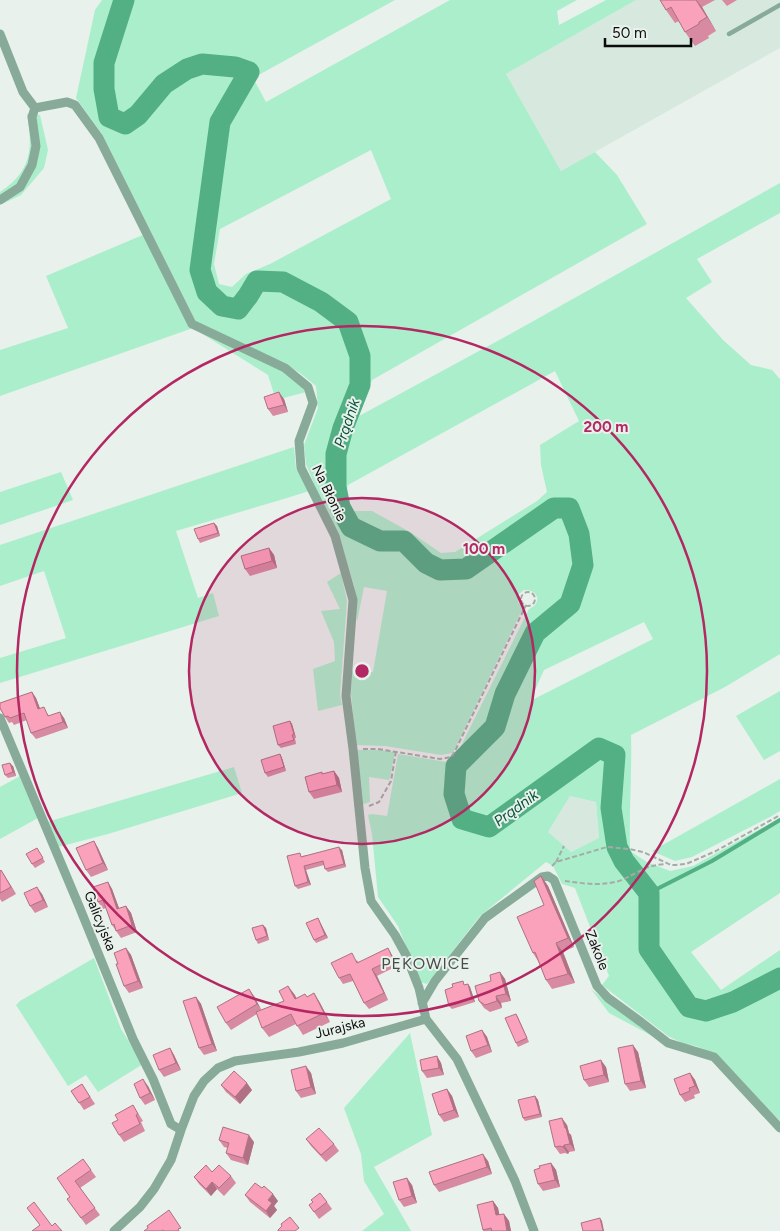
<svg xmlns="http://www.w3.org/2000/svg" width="780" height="1231" viewBox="0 0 780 1231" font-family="Figtree,sans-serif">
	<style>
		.built { fill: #d7e8df }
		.green { fill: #abeecb; fill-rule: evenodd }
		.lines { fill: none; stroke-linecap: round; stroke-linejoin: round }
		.stream { stroke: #53af84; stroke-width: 4 }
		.river { stroke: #53af84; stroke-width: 21 }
		.path { stroke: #a5aca8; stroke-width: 2; stroke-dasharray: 5 2.5; stroke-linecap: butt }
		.service { stroke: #87ab98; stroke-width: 4.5 }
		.minor { stroke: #87ab98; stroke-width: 9 }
		.wall { fill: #d78aa1 }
		.shaded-wall { fill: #af7183 }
		.building { fill: #faa1bb; stroke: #af7183 }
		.ring { fill: none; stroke: #b32762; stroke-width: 2.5 }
		.labels { text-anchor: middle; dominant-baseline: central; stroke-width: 4; stroke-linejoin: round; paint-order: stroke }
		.street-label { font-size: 14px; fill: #0b0d0c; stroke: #e8f1ec }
		.water-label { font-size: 15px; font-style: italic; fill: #095438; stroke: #e8f1ec }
		.quarter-label { font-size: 16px; letter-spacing: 1px; fill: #474e4a; stroke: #e8f1ec }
		.centre { fill: #b32762; stroke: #e8f1ec; stroke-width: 2.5 }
		.ring-label { font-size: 15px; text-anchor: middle; font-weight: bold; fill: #b32762; stroke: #e8f1ec; stroke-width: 4; stroke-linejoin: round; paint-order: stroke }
	</style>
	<rect width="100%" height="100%" fill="#e8f1ec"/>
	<path class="built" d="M636,0h144v48l-219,123 -55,-97z
		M570,796l26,6 3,37 -29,13 -22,-20z"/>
	<path class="green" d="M102,0h293l-142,78 13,24 184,-102h127l-20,11 2,14 47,-25h30l-130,74 55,97 34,-19 22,23 30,49 -275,156 -13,36 144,-78 277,-155v30l-83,46 15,23 -26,16 37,42 28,25 21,5 8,9v275l-55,33 -94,48c1,39 -2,77 -1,116l17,11 23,9 23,-5 87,-48v75l-89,59 30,38 59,-40v171l-62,-65 -22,-10 -12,-2 -16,-8 -66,-51 7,-9 -34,-88 -13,-4 -9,-18 -7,-4 -66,54 -53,68 -7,-2 -22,-56 -20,-29 -6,-63 -4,-19 4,-1 15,2 11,-62 49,8 9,-6 73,-147c14,-6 9,-20 -5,-19l-6,5v7l5,6 -70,145 -12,2 -56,-9 -29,-1 -5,-51 1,-24 21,2 14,-81 -23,-4 -7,35 -3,-36 -14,-48 -15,-28 -19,-46 -2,-19 14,-37 -2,-22 -16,-13 -15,-9 -89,-42 -94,-188 -26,-36 19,-88zM371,150l20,49 -121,65 -24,10 -14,13 -13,-3 -5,-20 6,-35zM555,371l24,50 -39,24 1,20 6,27 -10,9 -82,51 -14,1 -31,-21 -38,-21h-22l-5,-15 3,-11zM644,622l9,17 -123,62 14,-31zM570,796l26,6 3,36 -28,14 -23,-20z
		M27,114l13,1 8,35 -4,18 -23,27 -21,10v-13c32,-21 33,-44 27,-78z
		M145,234l39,83 99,54 15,12 8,9 -30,8 -8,-25 -75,-47 -193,68v-46l68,-22 -22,-52z
		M294,447l2,22 13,22 -22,7 -111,33 22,67 15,-5 6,23 -219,67v-25l66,-20 -22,-67 -44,15v-41z
		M61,472l12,28 -73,25v-33z
		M341,573l6,28 -7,94 2,10 -24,6 -5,-42 22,-8 -1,-19 -13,-31 19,-2 -13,-27z
		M780,691v60l-16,9 -28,-44z
		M357,750h23l15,2 -5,26 -1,2 -20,-3 1,25 -9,3z
		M234,767l8,26 -134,41 -50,13 -11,-25z
		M20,776l18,42 -38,21v-52z
		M780,779v32l-10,6 -78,40 -17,4 -23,-10z
		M94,958l27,71 22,35 -45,28 -12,-17 -18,11 -52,-81 4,-4z
		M591,989l22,18 43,31 -47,-25z
		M410,1033l22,102 -58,32 37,64h-49l22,-17 -20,-33 -3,-27 -17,-46z"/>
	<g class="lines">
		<path class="stream" d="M649,893l63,-32 68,-41"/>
		<path class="river" d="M124,0l-20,63v26l5,28 16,7 13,-9 26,-31 23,-15 15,-5 33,3 14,5 -29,50 -20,148 7,22 15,14 16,3 10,-13 9,-15 26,1 38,20 27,20 12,34v29l-17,43 -7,26v33l4,20 11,20 29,14h24l22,22 14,7 26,-1 88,-61h15l10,26 4,31 -13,39 -35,29 -30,61 -10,33 -39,39 -2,28 8,25 27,8 110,-79 16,7 -4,53 6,39 7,14 25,32v56l40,58 17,4 27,-9 47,-24"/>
		<path class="path" d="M521 599a7 7 0 1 1 14 0a7 7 0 1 1-14 0Z
			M363,749h15l62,10 11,-2 3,-4 72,-148
			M369,806l10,-4 12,-21 5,-30
			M556,862l8,-16
			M552,866l4,-4 51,-15 22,2 14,3 28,13h5l10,-1 30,-13 64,-36
			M565,881c16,2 33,5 50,1 9,-2 16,-7 25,-11 8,-5 16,-6 26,-7"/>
		<path class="service" d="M729,34l51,-29"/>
		<path class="minor" d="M0,34l23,58 12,16
			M35,108l32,-6 8,3 24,33 93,186 93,44 23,19 5,16 -14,38 2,27 34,68 18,64 -7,96 7,53 12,119 6,33 24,34 11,20 13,33 7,31 31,40 58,122 19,50
			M0,200l20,-13 12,-22 4,-19 -4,-29 3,-9
			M0,718l79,188 54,133 20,40 18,45 10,6
			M422,1003l13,-22 50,-63 57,-41 6,-1 6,4 43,106 11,12 33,24 27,21 46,14 66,71
			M114,1231l26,-24 14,-18 17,-29 10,-30 13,-34 10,-15 14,-13 17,-7 64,-9 44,-9 83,-24"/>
	</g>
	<path class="wall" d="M660,0h55l-13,7 14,24 -8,5 1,2 -14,8 -10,-14 -6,-11 -4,2 -9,-13z
		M722,0h15l-10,6z
		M284,399l4,13 -15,4 -5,-7z
		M214,523l3,3 3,10 -20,7 -2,-4z
		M269,548l5,7 3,13 -27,8 -5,-7z
		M32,692l4,6 4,11 8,5 1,2 15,2 4,10 -32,11 -5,-6 -4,-13 -13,5 -2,-3 -3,1 -9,-14v-6z
		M290,721l2,3 4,14h-1l1,6 -15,4 -3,-3z
		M280,754l2,4 4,13 -18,6 -3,-4z
		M13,766l3,10 -8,2 -3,-3z
		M334,771l5,7 3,14 -28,7 -5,-7 14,-18z
		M94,841l4,7 10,22 -17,7 -5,-7z
		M37,848l8,14 -10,6 -3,-4z
		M342,850l4,17 -18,5 -3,-3 -1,-4 -18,5 5,15 -13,4 -3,-3 7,-30z
		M1,870l15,24 -14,8 -2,-3v-28z
		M541,876l7,10 26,61 -11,5 12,31 -23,6 -6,-9 -8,-19 -5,-8 11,-48z
		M108,882l4,7 7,20 7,-3 5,7 6,19 -16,6 -9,-13 -6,-17 -3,1 -5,-7z
		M42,894l6,13 -13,6 -5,-7z
		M318,918l10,20 -12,5 -2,-3z
		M263,925l3,3 3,12 -11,4 -2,-4z
		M126,948l5,7 12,33 -14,5 -5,-7 -6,-22z
		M392,955l5,11 -20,10 11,24 -19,9 -5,-6 -11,-22 -10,3 -4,-6 18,-18 1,2z
		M500,972l5,7 6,22 -10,2 1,5 -12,4 -6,-4 -5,-7 12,-20z
		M466,984h2l2,3 5,15 -23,7 -3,-3z
		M288,986l8,12 11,-1 7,-4 6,10 10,19 -27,13 -7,-11 -27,13 -7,-9 -5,-14 -26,16 -5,-7 28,-27 7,14 23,-9z
		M196,997l5,7 16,47 -13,4 -5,-7z
		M516,1014l2,3 11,25 -11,5 -2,-4z
		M482,1030l5,7 5,15 -16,6 -5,-7z
		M170,1048l4,7 7,15 -17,7 -5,-7z
		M638,1052l8,36 -16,3 -5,-7z
		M437,1056l4,7 3,12 -17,3 -5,-7z
		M606,1067l3,15 -20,5 -5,-7z
		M311,1073l5,21 -15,4 -5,-7z
		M690,1073l5,7 5,13 -6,2 1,3 -10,4 -5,-7z
		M82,1084l13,20 -11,6 -13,-19z
		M221,1085l31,5 -12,14 -14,-12z
		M148,1086l7,14 -10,5 -5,-7z
		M447,1089l5,7 7,21 -15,5 -5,-7z
		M535,1096l3,4 4,17 -17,4 -2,-3z
		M133,1105l10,16 -2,1 4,9 -21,11 -5,-7 -1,-15z
		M567,1125l2,8 2,2 4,16 -6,1 -1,2 -3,-1 -5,1 -5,-7z
		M306,1139l28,5 5,7 -13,11 -15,-16z
		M219,1140l35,2 -6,23 -17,-5 -5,-7 2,-5 -4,-1z
		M83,1159l13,18 -16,11 20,27 -14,10 -19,-26 3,-2z
		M488,1161l4,13 -53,18 -5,-7z
		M551,1163l5,7 4,17 -17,4 -5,-7 2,-16z
		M212,1172l19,4 5,7 -12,13 -7,-7 -6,7 -12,-12 -5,-7z
		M412,1185l5,18 -13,4 -5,-7z
		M245,1195l33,6 -4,5 3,4 -7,8 -20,-16z
		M493,1201l5,7 1,7 5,-1 5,7 2,10h-28v-1z
		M327,1202l5,7 -13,10 -10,-14z"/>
	<path class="shaded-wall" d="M696,0l6,7 14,24 -9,-14z
		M279,392l5,7 4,13 -4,-7z
		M214,523l3,3 3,10 -2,-3z
		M269,548l5,7 3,13 -5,-7z
		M32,692l4,6 7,18 -5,-7z
		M60,712l4,6 4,10 -5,-6z
		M290,721l2,3 4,14 -2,-4z
		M280,754l2,4 4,13 -2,-4z
		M10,763l3,3 3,10 -3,-4z
		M334,771l5,7 3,14 -5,-7z
		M94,841l4,7 10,22 -5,-7z
		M339,847l3,3 4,17 -2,-3z
		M304,866l2,4 5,15 -3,-3z
		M1,870l15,24 -5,-7z
		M541,876l7,10 26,61 -6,-9z
		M108,882l4,7 10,27 -5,-7z
		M37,887l5,7 6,13 -5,-7z
		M126,906l5,7 6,19 -5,-7z
		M318,918l10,20 -3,-3z
		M263,925l3,3 3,12 -2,-4z
		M556,943l7,9 12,31 -7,-9z
		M126,948l5,7 12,33 -5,-7z
		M388,948l4,7 5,11 -4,-7z
		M372,969l5,7 11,24 -4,-7z
		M500,972l5,7 6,22 -5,-7z
		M468,984l2,3 5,15 -3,-3z
		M288,986l7,9 6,13 -6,-9z
		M249,989l5,7 8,15 -5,-7z
		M314,993l6,10 10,19 -6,-9z
		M496,996l5,7 1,5 -5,-7z
		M196,997l5,7 16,47 -5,-7z
		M482,1030l5,7 5,15 -4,-7z
		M633,1045l5,7 8,36 -5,-7z
		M170,1048l4,7 7,15 -5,-7z
		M437,1056l4,7 3,12 -5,-7z
		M601,1060l5,7 3,15 -5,-7z
		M306,1066l5,7 5,21 -5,-7z
		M690,1073l5,7 5,13 -5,-7z
		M143,1079l5,7 7,14 -5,-7z
		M247,1083l5,7 -12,14 -5,-7z
		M447,1089l5,7 7,21 -5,-7z
		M535,1096l3,4 4,17 -2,-3z
		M562,1118l5,7 2,8 2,2 4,16 -5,-7z
		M249,1135l5,7 -6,23 -5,-7z
		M564,1145l5,7 -1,2 -5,-7z
		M483,1154l5,7 4,13 -5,-7z
		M551,1163l5,7 4,17 -5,-7z
		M407,1178l5,7 5,18 -5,-7z
		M212,1182l5,7 -6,7 -5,-7z
		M273,1194l5,7 -4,5 3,4 -7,8 -4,-7 2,-11z
		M493,1201l5,7 3,14 -5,-7z
		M504,1214l5,7 2,10h-4z
		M600,1218l2,3 2,10h-1z"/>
	<path class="building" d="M660,0h36l11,17 -8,5v2l-14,8 -14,-25 -5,3z
		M279,392l5,13 -16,4 -4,-12z
		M214,523l4,10 -20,6 -4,-10z
		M269,548l3,13 -27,8 -4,-13z
		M32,692l6,17 6,-2 4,9 12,-4 3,10 -32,11 -7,-20 -14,5 -2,-2 -3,1 -5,-9v-5z
		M290,721l4,13 -2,1 2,5 -16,5 -5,-19z
		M280,754l4,13 -19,6 -4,-13z
		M10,763l3,9 -8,3 -3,-10z
		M334,771l3,14 -28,7 -4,-15 17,-5v2z
		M94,841l9,22 -17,7 -10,-22z
		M339,847l5,17 -19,5 -2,-8 -19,5 4,16 -13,4 -8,-30 13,-3 1,4z
		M37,848l6,10 -11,6 -6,-10z
		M1,870l10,17 -11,6v-22z
		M541,876l27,62 -12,5 12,31 -22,6 -11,-28 -2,1 -16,-36 27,-12 -10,-24z
		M108,882l9,27 9,-3 6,19 -16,6 -2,-7 -2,1 -9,-25 -5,2 -5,-15z
		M37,887l6,13 -13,6 -6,-13z
		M318,918l7,17 -11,5 -8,-17z
		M263,925l4,11 -11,4 -4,-12z
		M126,948l12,33 -14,5 -8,-22h2l-4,-11z
		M388,948l5,11 -21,10 12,24 -20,10 -14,-29 -11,4 -8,-15 21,-10 5,10z
		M500,972l6,22 -10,2 1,5 -12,4 -6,-4 -4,-15 16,-5 -1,-6z
		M463,981l1,4 4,-1 4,15 -23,7 -4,-16 8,-3 -1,-3z
		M288,986l7,13 10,-5 2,3 7,-4 10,20 -27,13 -6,-12 -29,14 -6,-16 28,-11 -5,-10z
		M249,989l8,15 -31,19 -9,-16z
		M196,997l16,47 -13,4 -16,-47z
		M516,1014l11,24 -11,5 -11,-25z
		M482,1030l6,15 -17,6 -5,-15z
		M633,1045l8,36 -16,3 -7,-36z
		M170,1048l6,15 -17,7 -6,-15z
		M437,1056l2,12 -17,3 -2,-11z
		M601,1060l3,15 -20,5 -4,-14z
		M306,1066l5,21 -15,4 -5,-21z
		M234,1071l13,12 -12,14 -14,-12z
		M690,1073l5,13 -6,2 1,3 -10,4 -6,-16z
		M143,1079l7,14 -10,5 -6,-14z
		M82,1084l8,13 -11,6 -8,-12z
		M447,1089l7,21 -15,5 -7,-21z
		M535,1096l5,18 -17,4 -5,-18z
		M133,1105l5,9 -2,1 4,9 -21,11 -7,-12 6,-3 -3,-5z
		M562,1118l3,10h1l4,16 -6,1 -1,2 -3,-1 -5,1 -6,-26z
		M223,1127l26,8 -6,23 -17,-5 3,-10 -10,-3z
		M319,1128l15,16 -13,11 -15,-16z
		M483,1154l4,13 -53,18 -5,-13z
		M83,1159l8,11 -16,11 20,27 -14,10 -14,-19 3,-2 -13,-19z
		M551,1163l4,17 -17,4 -4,-14 6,-2 -1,-2z
		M206,1165l6,7 7,-7 12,11 -12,12 -7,-6 -6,7 -12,-12z
		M407,1178l5,18 -13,4 -6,-18z
		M255,1183l7,5 2,-2 9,8 -5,6 4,3 -6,8 -21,-16z
		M320,1193l7,9 -13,10 -5,-7 4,-3 -2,-2z
		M493,1201l3,14 8,-1 3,17h-15l-1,-3 -8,2 -6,-25z
		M34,1202l18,24 3,-3 7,8h-30l8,-6 -13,-17z
		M169,1210l12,18 -3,1 1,2h-15l-1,-1 -2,1h-17l4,-3 -1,-2z
		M290,1217l9,11 -4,3h-17v-1l4,-4 -1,-2z
		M600,1218l3,13h-20l-2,-8z"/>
	<circle cx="362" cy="671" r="173" fill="#b32762" fill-opacity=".12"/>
	<g class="ring">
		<circle cx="362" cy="671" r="173"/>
		<circle cx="362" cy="671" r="345"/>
	</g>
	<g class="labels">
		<g class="street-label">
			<text transform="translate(329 493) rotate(64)">Na Błonie</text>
			<text transform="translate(100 921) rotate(68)">Galicyjska</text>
			<text transform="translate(597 950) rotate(68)">Zakole</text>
			<text transform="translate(340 1028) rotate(-14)">Jurajska</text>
		</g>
		<g class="water-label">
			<text transform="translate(347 423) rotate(-71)">Prądnik</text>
			<text transform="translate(516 808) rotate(-36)">Prądnik</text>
		</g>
		<g class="quarter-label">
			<text x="426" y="963">PĘKOWICE</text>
		</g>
	</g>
	<circle cx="362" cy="671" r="8" class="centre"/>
	<g class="ring-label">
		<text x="606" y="432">200 m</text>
		<text x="484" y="554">100 m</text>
	</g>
	<path d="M605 38v8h86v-8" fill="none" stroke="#0b0d0c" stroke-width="2.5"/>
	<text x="612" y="38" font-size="15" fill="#0b0d0c" stroke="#e8f1ec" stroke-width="4" paint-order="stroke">50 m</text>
</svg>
